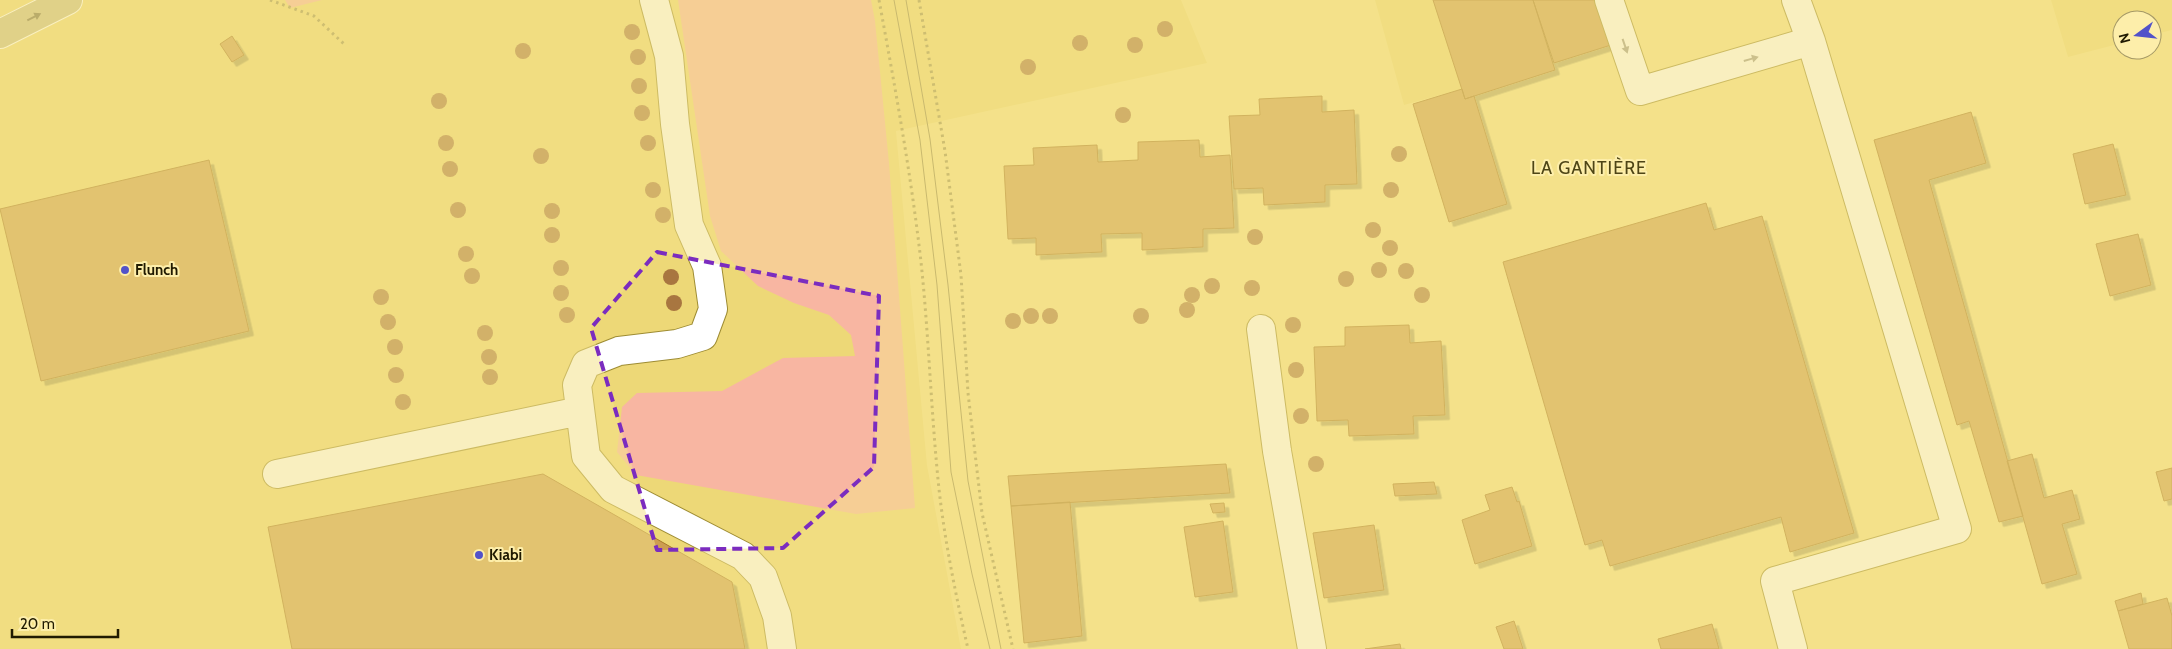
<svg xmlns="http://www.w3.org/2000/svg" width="2172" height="649" viewBox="0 0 2172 649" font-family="Cabin,sans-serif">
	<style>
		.built { fill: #edd877 }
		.green { fill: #f8b6a2 }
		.building { fill: #cd9d51; stroke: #a77929; filter: url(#shadow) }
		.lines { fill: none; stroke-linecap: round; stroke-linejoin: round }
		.minor-casing { stroke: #9e8c33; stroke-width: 30 }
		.major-casing { stroke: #fff; stroke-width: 30 }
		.path { stroke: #a09253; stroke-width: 3; stroke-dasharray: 2.5 4; stroke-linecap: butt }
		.minor { stroke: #fff; stroke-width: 28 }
		.major { stroke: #c8bc86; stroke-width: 28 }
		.tram { stroke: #95874c; stroke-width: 1 }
		.tree { fill: #a87640 }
		.oneway { fill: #746b44 }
		.oneway2 { fill: #9b988d }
		.marked { fill: none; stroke: #7b2cbf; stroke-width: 4; stroke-dasharray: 10 6; stroke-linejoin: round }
		.poi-dot { fill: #5252c9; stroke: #fdeeaa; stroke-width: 2 }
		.labels { text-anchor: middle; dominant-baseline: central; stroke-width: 4; stroke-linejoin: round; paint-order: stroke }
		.poi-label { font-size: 15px; font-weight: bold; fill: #201a01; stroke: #fdeeaa; text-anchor: start }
		.quarter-label { font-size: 18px; letter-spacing: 1px; fill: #4e4516; stroke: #fdeeaa }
	</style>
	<defs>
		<filter id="shadow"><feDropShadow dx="4.5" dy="4.5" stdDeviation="0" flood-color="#0004"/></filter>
	</defs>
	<rect width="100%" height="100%" fill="#f4e18a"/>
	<path class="built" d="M0,0h1181l26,63 -311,68 31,334 34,184h-961z
		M1375,0h58l29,89 -58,16z
		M2051,0h121v30l-20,5v-15h-30v23l-54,14z"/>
	<path class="green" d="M285,0h37l-32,8z
		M678,0h193l4,21 14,142 26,345 -59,6 -220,-39 -19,-23 5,-45 15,-14 85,-2 61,-33 72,-2 -4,-21 -22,-20 -35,-12 -36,-17 -37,-35 -11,-35z"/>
	<path class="building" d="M1433,0h100l22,70 -90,29z
		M1533,0h64l14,45 -57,18z
		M232,36l12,19 -12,7 -12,-18z
		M1462,89l3,10 9,-3 33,108 -58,18 -36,-118z
		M1322,96v16l32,-2 3,74 -32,1v17l-61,3 -1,-17 -29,1 -5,-73 31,-1 -1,-16z
		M1971,112l15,51 -57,17 94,336 -24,6 -30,-101 -12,4 -83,-285z
		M1199,140l1,17 30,-2 4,73 -31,1v18l-61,3v-17l-41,1 1,18 -66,3v-17l-28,1 -4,-73 30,-1 -1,-17 64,-3 1,17 40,-2v-18z
		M2113,144l13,51 -41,9 -12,-50z
		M209,160l40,171 -208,50 -41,-172z
		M1706,203l8,27 48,-14 92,317 -64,19 -9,-35 -171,49 -8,-26 -17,5 -82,-283z
		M2138,234l13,51 -41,11 -14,-52z
		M1409,325l1,18 31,-2 4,74 -32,1 1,18 -65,2 -1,-16 -31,1 -3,-74 31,-1v-19z
		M2032,454l12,44 28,-8 8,29 -18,5 15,50 -35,10 -35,-123z
		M1226,464l4,29 -219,13 -3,-30z
		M2172,468v31l-8,2 -8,-29z
		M543,474l189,108 13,67h-453l-24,-122z
		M1434,482l3,12 -42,2 -2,-12z
		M1512,487l5,15 2,-1 13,45 -57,18 -13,-44 28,-10 -5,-15z
		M1070,502l12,134 -58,7 -13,-137z
		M1224,503l1,9 -12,1 -3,-9z
		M1223,521l10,71 -38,5 -11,-70z
		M1374,525l10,65 -60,8 -11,-65z
		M2141,593l2,11 -25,7 -3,-10z
		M2167,598l5,18v33h-43l-11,-38z
		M1514,621l9,28h-19l-8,-22z
		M1712,624l7,25h-58l-3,-10z
		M1400,644l1,5h-36z"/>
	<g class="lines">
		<defs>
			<path id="minor" d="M654,0l15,56 6,68 14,101 18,41 6,43 -10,27 -26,8 -58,7 -33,13 -9,21 9,71 27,33 130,67 20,21 14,39 5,33
				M1609,0l31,91 171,-50 -15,-41
				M1261,329l16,122 35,198
				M277,474l303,-63
				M1793,649l-18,-68 182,-52 -146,-488"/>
			<path id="major" d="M0,34l68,-34"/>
		</defs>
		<use href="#minor" class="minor-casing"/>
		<use href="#major" class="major-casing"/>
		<path class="path" d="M270,0l44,16 30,28
			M879,0c16,87 32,174 42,262 8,75 10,151 18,227 6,54 17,107 29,160
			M919,0l26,151 16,124 7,118 14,120 31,136"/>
		<use href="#minor" class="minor"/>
		<use href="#major" class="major"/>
		<path class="tram" d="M894,0l26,140 17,145 14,187 21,102 18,75
			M906,0l24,139 18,146 20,196 33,168"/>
	</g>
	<g class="tree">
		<circle cx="1165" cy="29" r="8"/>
		<circle cx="632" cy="32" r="8"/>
		<circle cx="1080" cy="43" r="8"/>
		<circle cx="1135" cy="45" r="8"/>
		<circle cx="523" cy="51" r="8"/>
		<circle cx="638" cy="57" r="8"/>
		<circle cx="1028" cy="67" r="8"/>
		<circle cx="639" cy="86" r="8"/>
		<circle cx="439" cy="101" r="8"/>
		<circle cx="642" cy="113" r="8"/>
		<circle cx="1123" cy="115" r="8"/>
		<circle cx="446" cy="143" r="8"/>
		<circle cx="648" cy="143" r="8"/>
		<circle cx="1399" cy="154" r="8"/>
		<circle cx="541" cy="156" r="8"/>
		<circle cx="450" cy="169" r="8"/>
		<circle cx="653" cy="190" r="8"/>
		<circle cx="1391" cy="190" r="8"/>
		<circle cx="458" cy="210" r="8"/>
		<circle cx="552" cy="211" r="8"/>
		<circle cx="663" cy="215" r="8"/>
		<circle cx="1373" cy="230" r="8"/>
		<circle cx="552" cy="235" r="8"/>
		<circle cx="1255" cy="237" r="8"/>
		<circle cx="1390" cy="248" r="8"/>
		<circle cx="466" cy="254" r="8"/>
		<circle cx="561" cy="268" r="8"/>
		<circle cx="1379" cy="270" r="8"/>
		<circle cx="1406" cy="271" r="8"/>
		<circle cx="472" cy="276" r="8"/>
		<circle cx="671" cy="277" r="8"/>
		<circle cx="1346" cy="279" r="8"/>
		<circle cx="1212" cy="286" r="8"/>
		<circle cx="1252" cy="288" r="8"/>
		<circle cx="561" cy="293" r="8"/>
		<circle cx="1192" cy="295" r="8"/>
		<circle cx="1422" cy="295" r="8"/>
		<circle cx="381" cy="297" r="8"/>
		<circle cx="674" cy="303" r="8"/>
		<circle cx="1187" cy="310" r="8"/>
		<circle cx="567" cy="315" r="8"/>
		<circle cx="1031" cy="316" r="8"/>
		<circle cx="1050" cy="316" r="8"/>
		<circle cx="1141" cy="316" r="8"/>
		<circle cx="1013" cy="321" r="8"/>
		<circle cx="388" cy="322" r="8"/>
		<circle cx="1293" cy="325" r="8"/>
		<circle cx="485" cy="333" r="8"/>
		<circle cx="395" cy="347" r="8"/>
		<circle cx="489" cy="357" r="8"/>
		<circle cx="1296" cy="370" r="8"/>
		<circle cx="396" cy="375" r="8"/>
		<circle cx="490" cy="377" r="8"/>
		<circle cx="403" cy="402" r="8"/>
		<circle cx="1301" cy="416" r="8"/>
		<circle cx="1316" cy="464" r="8"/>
	</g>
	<defs><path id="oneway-solid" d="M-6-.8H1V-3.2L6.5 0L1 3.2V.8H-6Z" transform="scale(1.25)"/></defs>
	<use class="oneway" href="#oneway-solid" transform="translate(34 17) rotate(-27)"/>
	<g class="oneway2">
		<use href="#oneway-solid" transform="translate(1625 46) rotate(71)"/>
		<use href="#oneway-solid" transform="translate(1751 59) rotate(-16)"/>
	</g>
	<path d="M0 0H2172V649H0ZM657,252l222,44 -5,171 -91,81 -126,2 -66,-222z" fill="#f4e18a" fill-opacity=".55" fill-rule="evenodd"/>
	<path class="marked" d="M657,252l222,44 -5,171 -91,81 -126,2 -66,-222z"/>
	<g class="poi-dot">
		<circle cx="125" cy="270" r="5"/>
		<circle cx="479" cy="555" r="5"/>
	</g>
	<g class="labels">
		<g class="poi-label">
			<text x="135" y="270">Flunch</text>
			<text x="489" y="555">Kiabi</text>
		</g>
		<g class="quarter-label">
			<text x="1589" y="168">LA GANTIÈRE</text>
		</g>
	</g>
	<g transform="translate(2137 35) rotate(255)"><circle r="24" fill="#fdeeaa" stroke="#a59966"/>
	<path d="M0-4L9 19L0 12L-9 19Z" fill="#5252c9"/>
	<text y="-8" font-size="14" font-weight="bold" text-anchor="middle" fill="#201a01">N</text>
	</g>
	<path d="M12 629v8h106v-8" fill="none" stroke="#201a01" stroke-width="2.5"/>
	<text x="20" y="629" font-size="15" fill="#201a01" stroke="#fdeeaa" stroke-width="4" paint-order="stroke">20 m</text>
</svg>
